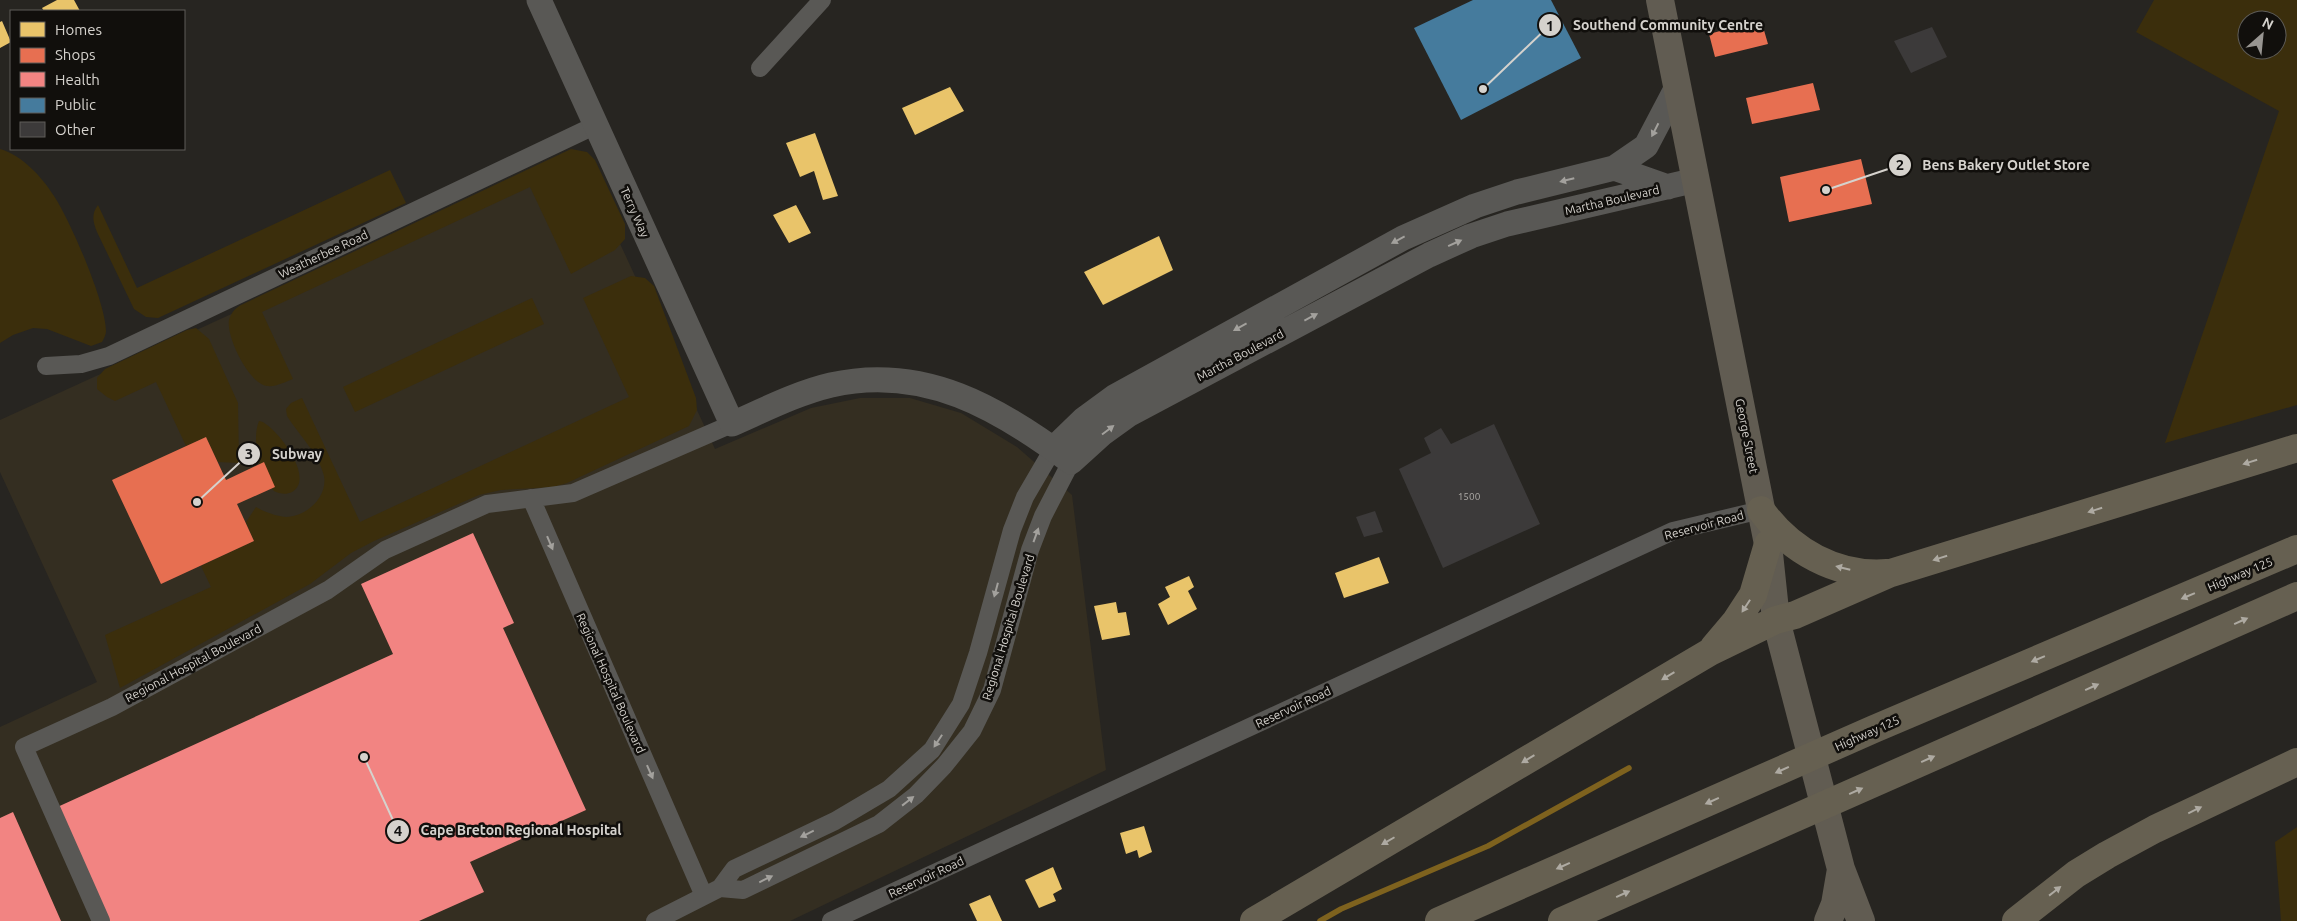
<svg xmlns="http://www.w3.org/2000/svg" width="2297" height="921" viewBox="0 0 2297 921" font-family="Ubuntu,sans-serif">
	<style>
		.built { fill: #342e21 }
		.green { fill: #3b2e0c; fill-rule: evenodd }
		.homes { fill: #e9c46a }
		.shops { fill: #e76f51 }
		.health { fill: #f28482 }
		.public { fill: #457b9d }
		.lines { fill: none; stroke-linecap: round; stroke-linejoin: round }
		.stream { stroke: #7e621e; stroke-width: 5.5 }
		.building { fill: #3c3a3a }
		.street { stroke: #595855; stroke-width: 18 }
		.secondary { stroke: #595855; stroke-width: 25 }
		.primary { stroke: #615c52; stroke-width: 28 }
		.highway { stroke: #666051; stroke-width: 28 }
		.oneway { fill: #a3a19d }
		.oneway2 { fill: #aeaaa2 }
		.labels { text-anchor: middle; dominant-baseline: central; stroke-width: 5; stroke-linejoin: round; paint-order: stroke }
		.number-label { font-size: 10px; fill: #afaca8 }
		.street-label { font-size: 12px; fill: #d5d2cd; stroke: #110f0c }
		.leader { fill: none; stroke: #d5d2cd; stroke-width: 2 }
		.callout-dot { fill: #d5d2cd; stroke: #110f0c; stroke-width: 2 }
		.mark-label { font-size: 15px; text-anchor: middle; font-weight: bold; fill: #111 }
		.callout-label { font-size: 14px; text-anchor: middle; font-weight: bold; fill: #d5d2cd; stroke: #110f0c; stroke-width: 5; stroke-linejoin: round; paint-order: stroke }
	</style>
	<rect width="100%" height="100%" fill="#272521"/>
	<path class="built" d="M579,155l136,294 96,-41 49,-10h50l51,15 56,34 55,48 34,275 -316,151h-790v-194l97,-45 -97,-210v-52z"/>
	<path class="green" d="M2154,0h143v405l-132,38 114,-332 -143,-79zM2247,20h30v30h-30z
		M0,149c22,6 42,28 54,47 16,24 52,107 52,135 0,4 -2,7 -4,11l-11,4 -44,-17 -14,-1 -20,7 -13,8z
		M571,149l16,3 8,8 30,64v15l-10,11 -44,24 -41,-87 -268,125 31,67c-8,3 -17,8 -26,7 -18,-2 -41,-49 -38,-66 2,-7 6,-12 12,-15z
		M390,170l16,33 -248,115 -12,-1 -12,-8 -37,-77c-4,-10 -6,-18 1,-27l39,83z
		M631,276l14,2 9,8 42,112 1,12 -8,16 -122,57 -14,4 -52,3 -22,5 -105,46 -23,12 -41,31 -190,104 -15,-53 106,-48 -10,-21 53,-25 -8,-19 10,-15c9,5 19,9 30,10 20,0 42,-20 38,-41 -5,-22 -25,-41 -37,-60l-1,-7 5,-6 11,-5 58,124 269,-125 -46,-99z
		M532,298l12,26 -189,88 -12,-25z
		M196,328l13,11 29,64 1,60 -21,-1 -12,-25 -20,9 -30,-64 -41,19 -8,-4 -10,-8v-11l8,-9 82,-39z
		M259,421c11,-1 59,56 33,71 -6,3 -12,2 -18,-1 -14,-15 -23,-51 -15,-70z
		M2297,827v94h-16l-6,-79z"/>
	<path class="homes" d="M57,0h17l6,11h-36l-2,-3z
		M2,21l9,21 -11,6v-26z
		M950,87l14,24 -49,24 -13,-27z
		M815,133l23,63 -15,4 -9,-29 -14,6 -14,-34z
		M796,205l15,28 -22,10 -16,-28z
		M1159,236l14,34 -70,35 -19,-33z
		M1379,557l10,26 -45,15 -9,-25z
		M1189,576l5,11 -6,4 9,18 -29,16 -10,-21 12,-7 -5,-10z
		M1116,602l2,11 8,-1 4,23 -28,5 -8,-34z
		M1144,826l8,26 -13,6 -2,-8 -11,4 -6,-21z
		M1053,867l9,22 -9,5 3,7 -17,7 -14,-28z
		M990,895l12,26h-25l-8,-17z"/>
	<path class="shops" d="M1761,20l7,24 -53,13 -6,-23z
		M1813,83l7,27 -68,14 -6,-26z
		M1861,159l11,45 -83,18 -9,-45z
		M206,437l20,43 38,-18 11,25 -38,17 17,37 -93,43 -49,-104z"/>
	<path class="health" d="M473,533l41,90 -11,5 83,182 -116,52 14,30 -65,29h-314l-52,-112 340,-155 -32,-70z
		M13,812l48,109h-61v-103z"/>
	<path class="public" d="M1473,0h78l30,58 -120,62 -47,-92z"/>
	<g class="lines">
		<path class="stream" d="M1320,921l21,-12 147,-63 141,-78"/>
	</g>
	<path class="building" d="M1932,27l15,30 -36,16 -17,-32z
		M1494,424l46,100 -97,44 -44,-99 32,-16 -7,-15 17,-10 10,16z
		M1375,511l8,21 -19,5 -8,-20z"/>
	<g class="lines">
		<path class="street" d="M760,68l62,-68
			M46,366l35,-2 28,-8 487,-231
			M531,498l173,398
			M720,888l23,2 136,-66 37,-29 28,-29 28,-35 20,-41 38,-140 13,-34 28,-54
			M101,921l-77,-174 88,-40 216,-117 57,-40 102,-46 86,-11 159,-69
			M655,921l65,-33 14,-19 101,-48 54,-32 43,-39 29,-46 17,-51 34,-123 13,-33 28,-48
			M831,921l842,-390 88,-21"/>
		<path class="secondary" d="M539,0l193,424c32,-14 65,-31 99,-39 93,-21 168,23 240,77l32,-29 25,-18 301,-160 42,-19 36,-12 189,-44
			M1614,168l32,-22 31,-59
			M1053,449l31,-30 30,-22 289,-159 72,-32 42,-14 97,-24 54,19"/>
		<path class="primary" d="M1660,0l108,544 8,76 65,249 20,52
			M1828,921l7,-17 6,-35"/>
		<path class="highway" d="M1761,510c29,41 76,67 126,63
			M1714,647l22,-26 17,-26 15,-51
			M1254,921l456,-269 66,-32 19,-5 96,-42 406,-125
			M1439,921l435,-192 423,-180
			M1562,921l735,-325
			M2016,921l60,-47 31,-19 48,-26 142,-67"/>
	</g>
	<defs><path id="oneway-solid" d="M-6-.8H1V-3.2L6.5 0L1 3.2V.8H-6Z" transform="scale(1.25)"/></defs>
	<g class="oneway">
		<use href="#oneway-solid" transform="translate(1655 130) rotate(117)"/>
		<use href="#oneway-solid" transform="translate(1567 180) rotate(166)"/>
		<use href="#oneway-solid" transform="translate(1398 240) rotate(152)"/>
		<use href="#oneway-solid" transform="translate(1455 243) rotate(-24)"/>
		<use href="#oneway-solid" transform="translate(1311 317) rotate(-28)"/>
		<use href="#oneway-solid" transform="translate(1240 327) rotate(151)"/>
		<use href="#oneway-solid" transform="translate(1108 430) rotate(-37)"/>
		<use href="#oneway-solid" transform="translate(1036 535) rotate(-70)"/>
		<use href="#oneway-solid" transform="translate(550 543) rotate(67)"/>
		<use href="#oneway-solid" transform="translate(996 590) rotate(105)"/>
		<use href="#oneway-solid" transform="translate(938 741) rotate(123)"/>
		<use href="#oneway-solid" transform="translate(650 772) rotate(66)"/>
		<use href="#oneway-solid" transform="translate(908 801) rotate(-38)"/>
		<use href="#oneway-solid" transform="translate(807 834) rotate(154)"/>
		<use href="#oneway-solid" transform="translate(766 879) rotate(-26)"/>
	</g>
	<g class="oneway2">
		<use href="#oneway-solid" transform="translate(2250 462) rotate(163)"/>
		<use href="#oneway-solid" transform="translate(2095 510) rotate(163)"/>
		<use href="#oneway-solid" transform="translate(1940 558) rotate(163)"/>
		<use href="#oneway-solid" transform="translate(1843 568) rotate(-166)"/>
		<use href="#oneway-solid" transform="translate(2188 596) rotate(157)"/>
		<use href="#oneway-solid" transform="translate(1746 606) rotate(123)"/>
		<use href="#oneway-solid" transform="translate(2241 621) rotate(-24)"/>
		<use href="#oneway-solid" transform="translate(2038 659) rotate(157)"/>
		<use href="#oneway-solid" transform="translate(1668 676) rotate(149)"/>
		<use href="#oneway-solid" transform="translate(2092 687) rotate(-24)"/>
		<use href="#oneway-solid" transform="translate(1528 759) rotate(149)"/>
		<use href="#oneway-solid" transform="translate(1928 759) rotate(-24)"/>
		<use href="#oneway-solid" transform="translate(1782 770) rotate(156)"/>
		<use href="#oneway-solid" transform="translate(1856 791) rotate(-24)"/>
		<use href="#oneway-solid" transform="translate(1712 801) rotate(156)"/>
		<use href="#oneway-solid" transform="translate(2195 810) rotate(-26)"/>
		<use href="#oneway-solid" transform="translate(1388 841) rotate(150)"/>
		<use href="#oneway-solid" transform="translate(1563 866) rotate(156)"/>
		<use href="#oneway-solid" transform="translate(2055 891) rotate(-38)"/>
		<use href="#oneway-solid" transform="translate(1623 894) rotate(-24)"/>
	</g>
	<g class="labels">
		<g class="number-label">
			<text x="1469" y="496">1500</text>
		</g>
		<g class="street-label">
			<text transform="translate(1612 200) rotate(-13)">Martha Boulevard</text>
			<text transform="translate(635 212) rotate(66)">Terry Way</text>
			<text transform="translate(323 254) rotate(-25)">Weatherbee Road</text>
			<text transform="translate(1240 355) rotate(-28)">Martha Boulevard</text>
			<text transform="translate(1747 436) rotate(79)">George Street</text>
			<text transform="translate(1704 525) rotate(-15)">Reservoir Road</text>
			<text transform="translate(2240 574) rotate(-23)">Highway 125</text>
			<text transform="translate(1008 627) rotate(-73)">Regional Hospital Boulevard</text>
			<text transform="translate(193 663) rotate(-28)">Regional Hospital Boulevard</text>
			<text transform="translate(611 683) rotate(66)">Regional Hospital Boulevard</text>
			<text transform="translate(1293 707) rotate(-25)">Reservoir Road</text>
			<text transform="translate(1867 733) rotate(-24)">Highway 125</text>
			<text transform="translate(926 877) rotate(-25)">Reservoir Road</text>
		</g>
	</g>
	<path class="leader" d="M1483 89L1550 25M1826 190L1900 165M197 502L249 454M364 757L398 831"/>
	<g class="callout-dot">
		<circle cx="1483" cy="89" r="5"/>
		<circle cx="1826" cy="190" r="5"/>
		<circle cx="197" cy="502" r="5"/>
		<circle cx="364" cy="757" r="5"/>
		<circle cx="1550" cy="25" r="12"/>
		<circle cx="1900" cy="165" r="12"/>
		<circle cx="249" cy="454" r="12"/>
		<circle cx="398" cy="831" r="12"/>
	</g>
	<g class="mark-label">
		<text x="1550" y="31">1</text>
		<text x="1900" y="170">2</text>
		<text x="249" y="459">3</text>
		<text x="398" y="836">4</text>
	</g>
	<g class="callout-label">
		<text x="1668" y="30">Southend Community Centre</text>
		<text x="2006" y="170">Bens Bakery Outlet Store</text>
		<text x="297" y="459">Subway</text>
		<text x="521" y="835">Cape Breton Regional Hospital</text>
	</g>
	<rect x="10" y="10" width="175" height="140" fill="#110f0c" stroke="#5f5d59"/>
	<rect x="20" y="22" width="25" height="15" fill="#e9c46a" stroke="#5f5d59"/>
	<text x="55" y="35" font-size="15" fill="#d5d2cd">Homes</text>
	<rect x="20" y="48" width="25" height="15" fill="#e76f51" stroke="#5f5d59"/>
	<text x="55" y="60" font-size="15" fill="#d5d2cd">Shops</text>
	<rect x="20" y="72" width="25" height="15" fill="#f28482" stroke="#5f5d59"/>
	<text x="55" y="85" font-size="15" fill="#d5d2cd">Health</text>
	<rect x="20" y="98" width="25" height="15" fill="#457b9d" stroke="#5f5d59"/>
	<text x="55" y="110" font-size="15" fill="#d5d2cd">Public</text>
	<rect x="20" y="122" width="25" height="15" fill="#3c3a3a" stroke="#5f5d59"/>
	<text x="55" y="135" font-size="15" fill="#d5d2cd">Other</text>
	<g transform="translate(2262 35) rotate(27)"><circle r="24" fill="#110f0c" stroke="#5f5d59"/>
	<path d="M0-4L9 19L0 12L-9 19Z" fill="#989591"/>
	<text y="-8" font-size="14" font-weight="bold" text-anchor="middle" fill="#d5d2cd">N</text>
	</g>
</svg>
